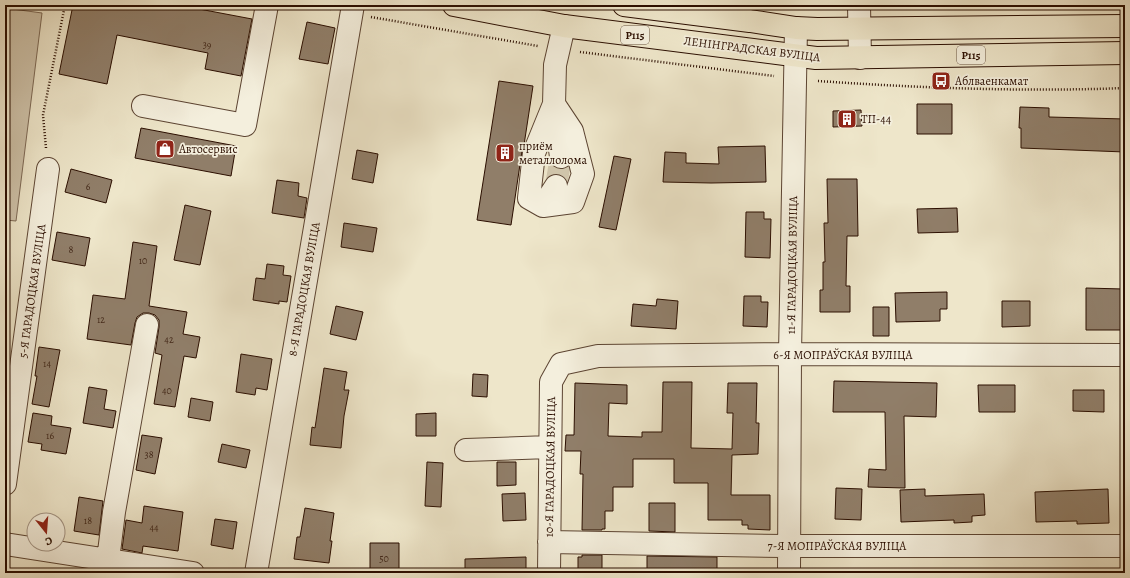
<svg xmlns="http://www.w3.org/2000/svg" width="1130" height="578" viewBox="0 0 1130 578" font-family="Alegreya,serif">
	<style>
		.green { fill: #cdc1a8; stroke: #7c6854 }
		.building { fill: #907e69; stroke: #2b0e00 }
		.lines { fill: none; stroke-linecap: round; stroke-linejoin: round }
		.minor-tunnel { stroke: #d1c6ac; stroke-width: 22; stroke-dasharray: 22 11; stroke-linecap: butt }
		.minor-casing { stroke: #5c4432; stroke-width: 24 }
		.major-casing { stroke: #2b0e00; stroke-width: 24 }
		.path { stroke: #2b0e00; stroke-width: 2.5; stroke-dasharray: 1 2; stroke-linecap: butt }
		.minor { stroke: #f4efdd; stroke-width: 22 }
		.major { stroke: #eee6ca; stroke-width: 22 }
		.labels { text-anchor: middle; dominant-baseline: central; stroke-width: 3.5; stroke-linejoin: round; paint-order: stroke }
		.number-label { font-size: 10px; fill: #442a1a }
		.shield { fill: #f4efdd; stroke: #675242; stroke-width: 1 }
		.shield-label { font-size: 11px; font-weight: bold; fill: #2b0e00 }
		.street-label { font-size: 12px; fill: #2b0e00; stroke: #f4efdd }
		.poi-label { font-size: 12px; fill: #2b0e00; stroke: #f4efdd; text-anchor: start }
	</style>
	<rect width="100%" height="100%" fill="#eee6ca"/>
	<filter id="stains"><feTurbulence type="fractalNoise" baseFrequency=".005" numOctaves="4"/><feColorMatrix values="0 0 0 0 .2 0 0 0 0 .09 0 0 0 0 .02 0 0 0 .5 -.17"/></filter>
	<radialGradient id="worn" r=".72"><stop offset=".6" stop-color="#630" stop-opacity="0"/><stop offset="1" stop-color="#630" stop-opacity=".3"/></radialGradient>
	<path class="green" d="M5,8l37,5 -26,208 -11,-1z"/>
	<path class="building" d="M73,5h105l74,14 -11,57 -36,-7 3,-16 -91,-18 -10,49 -48,-10z
		M307,22l28,6 -7,36 -29,-5z
		M499,81l34,5 -9,59 -2,6 -11,74 -34,-5z
		M917,104h35v30h-35z
		M1020,107l29,1v9l76,2v33l-104,-4v-20h-2z
		M861,110l1,16 -29,1v-16z
		M141,128l95,18 -5,30 -96,-18z
		M765,146l1,36 -55,1 -48,-1 2,-30 21,1v10l33,1 -1,-17z
		M357,150l21,4 -5,29 -21,-4z
		M614,156l17,3 -15,71 -17,-3z
		M551,164l6,5h6l5,-2 -1,13 -5,-5 -5,-1 -6,1 -3,2z
		M71,169l41,11 -6,23 -41,-11z
		M827,179h30l1,57h-11l-1,50h4v26h-30v-22h3v-28h2l-1,-39h4z
		M277,180l22,3 -1,13 9,2 -3,20 -32,-5z
		M185,205l26,6 -11,54 -26,-5z
		M957,208l1,24 -40,1 -1,-24z
		M746,212h18v7h7l-1,39 -25,-1z
		M344,223l33,5 -4,24 -32,-5z
		M57,232l33,6 -5,28 -33,-6z
		M133,242l24,4 -8,60 38,6 -4,22 17,3 -4,21 -12,-2 -9,51 -21,-3 8,-49 -7,-2 4,-26v-7l-4,-5 -6,-2h-6l-6,4 -2,6 -4,22 -44,-6 6,-44 32,4z
		M267,264l17,2 -1,9 8,1 -4,26 -8,-1v3l-26,-4 3,-22 9,1z
		M1086,288l37,1v41h-37z
		M947,292v17h-7v12l-44,1 -1,-29z
		M744,296h17v6h7l-1,25 -24,-1z
		M657,299l21,2 -2,28 -45,-3 2,-22 23,2z
		M1002,301h28v25l-28,1z
		M336,306l27,6 -7,28 -26,-6z
		M873,307h16v29h-16z
		M39,347l21,3 -11,57 -17,-3 5,-28h-2z
		M241,354l31,5 -5,31 -11,-2 -1,7 -19,-3z
		M324,368l23,4 -3,18h5l-5,26 -3,32 -31,-3 2,-18 3,1z
		M473,374l15,1 -1,22 -15,-1z
		M834,381l103,2 -1,34 -32,-1 1,72 -37,-1 1,-18 17,1 -1,-58h-52z
		M663,382h29l-1,66 41,1 1,-36h-6l1,-30h29l-1,40h3l-1,31 -26,1 -1,40h39v35l-22,-1v-4h-6v-5h-34v-37h-34v-24h-41v28h-20v24h-8v18h-3v1h-20l1,-56h-3l1,-23h-16l1,-16h8l1,-52 52,2v19l-18,-1 -1,33 34,1v-5h20z
		M978,385h37v27h-36z
		M89,387l18,3 -3,19 12,2 -3,17 -30,-5z
		M1073,390h31v22l-31,-1z
		M191,398l22,4 -3,19 -22,-4z
		M33,413l19,3 -1,9 20,3 -5,26 -25,-4 1,-6 -14,-2z
		M436,413v23h-20v-22z
		M142,435l20,3 -7,36 -19,-4z
		M222,444l28,6 -4,18 -28,-6z
		M427,462l16,1 -2,44 -16,-1z
		M497,462h19v23l-19,1z
		M836,488l26,1 -1,31 -26,-1z
		M925,489v7l59,-2 1,21 -13,1v6l-18,1v-3l-53,2 -1,-32z
		M1108,489l1,34 -32,1v-3l-41,1 -1,-30z
		M525,493l1,27 -23,1 -1,-27z
		M79,497l24,4 -4,34 -25,-4z
		M649,503h26v29l-26,-1z
		M144,506l39,6 -5,39 -35,-5 -1,7 -20,-4 4,-29 16,3z
		M305,508l29,5 -4,28h2l-3,22 -35,-4 3,-22h3z
		M215,519l22,3 -4,27 -22,-4z
		M370,543h29v30h-29z
		M582,555h20v18h-24v-16h4z
		M647,556l70,1v16h-70z
		M526,557v16h-61v-14z"/>
	<g class="lines">
		<path class="minor-tunnel" d="M556,186l5,-29"/>
		<defs>
			<path id="minor" d="M859,5l1,53
				M554,104l18,27 11,43 -10,28 -30,4 -14,-8 5,-45z
				M143,106l102,19 22,-120
				M561,157l-7,-53 1,-39 9,-39
				M543,206l13,-20
				M466,450l83,-3
				M5,484l43,-315
				M549,542l234,4h342
				M5,544l188,29
				M108,560l6,-48 33,-187
				M256,573l97,-568
				M549,573l2,-191 10,-18 37,-8 192,-2 335,1
				M789,573l1,-219 6,-326"/>
			<path id="major" d="M454,5l110,21 252,32 309,-5
				M624,5l126,16 46,7 21,1 308,-3"/>
		</defs>
		<use href="#minor" class="minor-casing"/>
		<use href="#major" class="major-casing"/>
		<path class="path" d="M310,5l21,4
			M371,17l167,29
			M580,52l194,24
			M818,81c102,7 205,11 307,7
			M46,148l-3,-33 22,-110"/>
		<use href="#minor" class="minor"/>
		<use href="#major" class="major"/>
	</g>
	<defs>
		<symbol id="bus-square" viewBox="-11 -11 22 22"><rect x="-9" y="-9" width="18" height="18" rx="4" fill="#8f2418" stroke="#f4efdd"/><path d="M-5-6H5V4H4V6H2V4H-2V6H-4V4H-5ZM-3.5-4V0h7V-4ZM-3.5 1.2v1.5H-2V1.2ZM2 1.2v1.5H3.5V1.2Z" fill="#fff"/></symbol>
		<symbol id="building-square" viewBox="-11 -11 22 22"><rect x="-9" y="-9" width="18" height="18" rx="4" fill="#8f2418" stroke="#f4efdd"/><path d="M-4-6H4V6H1V3H-1V6H-4ZM-2.5-4.3h1.7v1.8h-1.7ZM.8-4.3h1.7v1.8H.8ZM-2.5-1h1.7V.8h-1.7ZM.8-1h1.7V.8H.8Z" fill="#fff"/></symbol>
		<symbol id="shop-square" viewBox="-11 -11 22 22"><rect x="-9" y="-9" width="18" height="18" rx="4" fill="#8f2418" stroke="#f4efdd"/><path d="M-5-2.5h2.3a2.7 3.5 0 0 1 5.4 0H5L5.5 6h-11ZM-1.5-2.5h3a1.5 2.3 0 0 0-3 0Z" fill="#fff"/></symbol>
	</defs>
	<g fill-rule="evenodd">
		<use href="#bus-square" x="930" y="70" width="22" height="22"/>
		<use href="#building-square" x="836" y="108" width="22" height="22"/>
		<use href="#shop-square" x="154" y="138" width="22" height="22"/>
		<use href="#building-square" x="494" y="142" width="22" height="22"/>
	</g>
	<g class="labels">
		<g class="number-label">
			<text x="207" y="44">39</text>
			<text x="88" y="186">6</text>
			<text x="71" y="249">8</text>
			<text x="143" y="260">10</text>
			<text x="101" y="319">12</text>
			<text x="169" y="339">42</text>
			<text x="47" y="363">14</text>
			<text x="167" y="390">40</text>
			<text x="50" y="435">16</text>
			<text x="149" y="454">38</text>
			<text x="88" y="520">18</text>
			<text x="154" y="527">44</text>
			<text x="384" y="558">50</text>
		</g>
		<g class="shield">
			<rect x="621" y="26" width="28" height="18" rx="3"/>
			<rect x="957" y="46" width="28" height="18" rx="3"/>
		</g>
		<g class="shield-label">
			<text x="635" y="35">Р115</text>
			<text x="971" y="55">Р115</text>
		</g>
		<g class="street-label">
			<text transform="translate(752 49) rotate(7)">ЛЕНІНГРАДСКАЯ ВУЛІЦА</text>
			<text transform="translate(792 265) rotate(-89)">11-Я ГАРАДОЦКАЯ ВУЛІЦА</text>
			<text transform="translate(304 289) rotate(-80)">8-Я ГАРАДОЦКАЯ ВУЛІЦА</text>
			<text transform="translate(32 291) rotate(-82)">5-Я ГАРАДОЦКАЯ ВУЛІЦА</text>
			<text x="843" y="355">6-Я МОПРАЎСКАЯ ВУЛІЦА</text>
			<text transform="translate(550 467) rotate(-89)">10-Я ГАРАДОЦКАЯ ВУЛІЦА</text>
			<text x="837" y="546">7-Я МОПРАЎСКАЯ ВУЛІЦА</text>
		</g>
		<g class="poi-label">
			<text x="955" y="81">Аблваенкамат</text>
			<text x="861" y="119">ТП-44</text>
			<text x="519" y="146">приём<tspan x="519" dy="14">металлолома</tspan></text>
			<text x="179" y="149">Автосервис</text>
		</g>
	</g>
	<rect width="1130" height="578" fill="none" stroke="#eee6ca" stroke-width="20"/>
	<rect x="6" y="6" width="1118" height="566" fill="none" stroke="#2b0e00" stroke-width="2"/>
	<rect x="10" y="10" width="1110" height="558" fill="none" stroke="#2b0e00"/>
	<g transform="translate(46 532) rotate(163)"><circle r="19" fill="#f4efdd" stroke="#a49585"/>
	<path d="M0-3L7 15L0 10L-7 15Z" fill="#8f2418"/>
	<text y="-6" font-size="11" font-weight="bold" text-anchor="middle" fill="#2b0e00">С</text>
	</g>
	<rect width="100%" height="100%" filter="url(#stains)"/>
	<rect width="100%" height="100%" fill="url(#worn)"/>
</svg>
